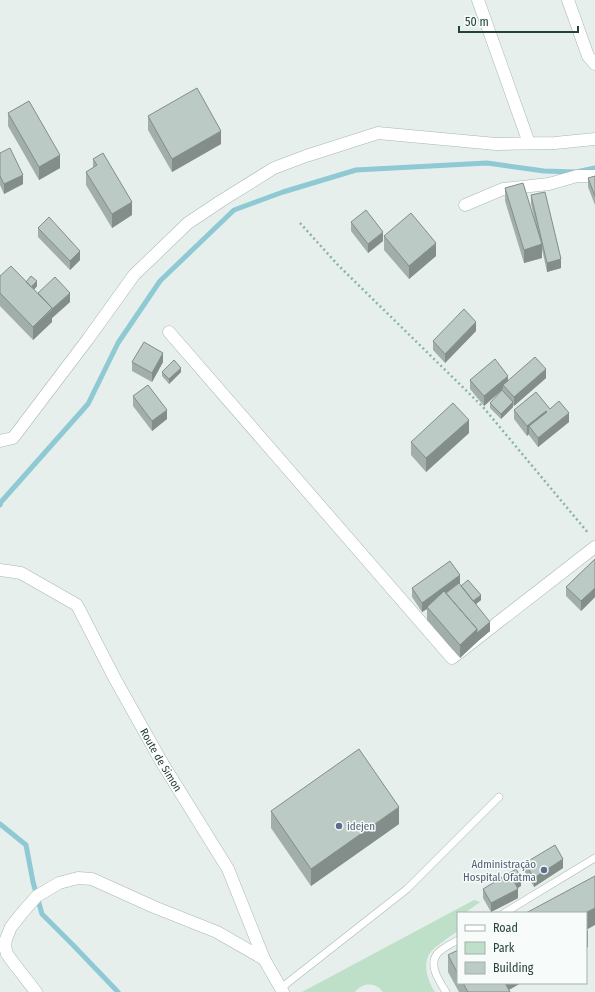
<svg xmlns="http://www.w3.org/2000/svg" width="595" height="992" viewBox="0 0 595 992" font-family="'Fira Sans Condensed',sans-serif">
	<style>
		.green { fill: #bfe0c8 }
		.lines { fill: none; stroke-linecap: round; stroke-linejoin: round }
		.stream { stroke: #8ec9d4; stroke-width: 5 }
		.service-casing { stroke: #a8b8b2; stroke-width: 8 }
		.minor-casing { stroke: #a8b8b2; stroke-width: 13 }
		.path { stroke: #86b3a5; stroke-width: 2.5; stroke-dasharray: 2 3; stroke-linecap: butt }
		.service { stroke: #fff; stroke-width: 7 }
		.minor { stroke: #fff; stroke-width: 12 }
		.wall { fill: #a1aea9 }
		.shaded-wall { fill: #838d89 }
		.building { fill: #bbcac4; stroke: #838d89 }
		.service-dot { fill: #5c6f8a; stroke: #f7fbf9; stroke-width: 1.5 }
		.labels { text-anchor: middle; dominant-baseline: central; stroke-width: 3; stroke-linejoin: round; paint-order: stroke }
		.street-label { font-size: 11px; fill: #24423a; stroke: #f7fbf9 }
		.service-label { font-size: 11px; fill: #4e5e75; stroke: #f7fbf9; text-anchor: start }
	</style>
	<rect width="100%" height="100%" fill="#e6efeb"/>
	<path class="green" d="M474,900l6,2 -15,11h-7v18c-6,4 -25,17 -28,22 -8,12 -2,28 5,39h-52c-7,-10 -21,-10 -28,0h-53z"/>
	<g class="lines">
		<path class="stream" d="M0,505l1,-3 87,-98 30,-61 42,-62 74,-71 49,-18 73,-22 131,-7 57,8 32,1 19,-4
			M0,824l26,21 7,37 9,32 31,31 45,47"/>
		<defs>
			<path id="service" d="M504,913l91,-55
				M281,988l126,-99 92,-92
				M446,992c-6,-10 -18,-26 -9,-38 5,-6 14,-10 21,-14"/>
			<g id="minor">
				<path d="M478,0l51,143"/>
				<path d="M568,0l20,56 7,8"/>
				<path d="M465,205l38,-16 46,-5 28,-8h18"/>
				<path d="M169,332l283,326 143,-111"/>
				<path d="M0,441l13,-3 75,-99 46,-64 54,-52 33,-22 53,-33 32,-12 72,-23 118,11 59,-1 40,-4"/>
				<path id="s1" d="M0,570l21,3 56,32 38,74 46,82 67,108 36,90 19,33"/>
				<path d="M36,992l-24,-31 -5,-7 -2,-7 1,-8 5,-12 11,-14 15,-17 22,-13 19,-5 14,1 62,28 63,25 47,27"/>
			</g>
		</defs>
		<use href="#service" class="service-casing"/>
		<use href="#minor" class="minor-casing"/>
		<path class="path" d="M300,223l38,42 145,142 106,127"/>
		<use href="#service" class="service"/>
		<use href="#minor" class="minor"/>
	</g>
	<path class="wall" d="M8,113l52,55 -21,12 -31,-54z
		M148,116l73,28 -49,28 -24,-42z
		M0,153l23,31 -19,10 -4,-9z
		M93,159l39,56 -20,13 -26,-43v-13l7,-4z
		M595,176v29l-7,-18v-9z
		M505,188l31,37 -5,-21v-9l30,73 -14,4 -5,-23v9l-18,5 -19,-62z
		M351,222l32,19 -15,12 -17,-22z
		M38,228l42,32 -10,10 -32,-33z
		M384,236l52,20 -27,23 -25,-29z
		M0,276l26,6 11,4 -3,4 4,4 32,8 -18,16v4l-19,18 -33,-34z
		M476,331l-31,32 -12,-13v-9z
		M132,362h31l-11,20 -20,-11z
		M162,372h19l-12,12 -7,-8z
		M546,378l-32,28 -1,-1v2l-12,12 -11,-11v-5l13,-11v-3l-19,17 -14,-17v-9h38z
		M133,396l34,23 -15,12 -19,-25z
		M550,409l19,13 -31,25 -9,-12v-1l-2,2 -13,-17v-9z
		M469,433l-43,39 -15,-17v-13z
		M595,559v38l-14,14 -15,-15v-9z
		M460,585l21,15 -5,4 14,27 -13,11 -17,16 -33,-38v-11l-5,3 -10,-15v-9z
		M271,811l128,13 -88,62 -40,-58z
		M525,863l38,5 -29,19 -9,-15z
		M521,886l-3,2v10l-27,14 -8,-14v-9z
		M458,950v33h63l-12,7 1,2h-51l-11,-20v-17z"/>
	<path class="shaded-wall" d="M221,131v13l-49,28v-13z
		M60,155v13l-21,12v-13z
		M23,175v9l-19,10v-10z
		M132,202v13l-20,13v-14z
		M383,232v9l-15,12v-9z
		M436,243v13l-27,23v-13z
		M542,244v14l-18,5v-13z
		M80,251v9l-10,10v-9z
		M561,259v9l-14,4v-9z
		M37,281v5l-7,8v-5z
		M70,293v9l-18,16v4l-19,18v-13z
		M476,322v9l-31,32v-9z
		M163,353v9l-11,20v-9z
		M181,368v4l-12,12v-5z
		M546,369v9l-32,28v-9z
		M508,376v9h-5v4l-19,17v-10z
		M513,402v5l-12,12v-5z
		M167,410v9l-15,12v-10z
		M546,411v9l-17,6v8l-2,2v-10z
		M569,413v9l-31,25v-9z
		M469,420v13l-43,39v-14z
		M460,575v10l-33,22v2l-5,3v-9z
		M595,588v9l-14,14v-10z
		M481,595v5l-10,8v-5z
		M490,622v9l-13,11 -17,16v-13l17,-16z
		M399,807v17l-88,62v-17z
		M563,859v9l-29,19v-9z
		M521,877v9l-7,4v-9z
		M518,889v9l-27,14v-9z
		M595,908v17l-9,5v-17h-1z
		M588,930v17l-2,1v-17z
		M502,983h19l-16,9z"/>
	<path class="building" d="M197,88l24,43 -49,28 -24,-43z
		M29,101l31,54 -21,12 -31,-54z
		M10,148l13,27 -19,9 -4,-8v-23z
		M103,153l29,49 -20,12 -26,-42 11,-7 -4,-6z
		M595,176v20l-7,-18z
		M523,183l19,61 -18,6 -19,-62z
		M545,192l16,67 -14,4 -16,-68z
		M366,210l17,22 -15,12 -17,-22z
		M411,213l25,30 -27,23 -25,-30z
		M49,217l31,34 -10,10 -32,-33z
		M11,266l41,42 -19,19 -33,-34v-17z
		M31,276l6,5 -6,6 -5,-5z
		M55,277l15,16 -18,16v-1l-14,-15z
		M464,309l12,13 -31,32 -12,-13z
		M144,342l19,11 -11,20 -20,-11z
		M535,357l11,12 -32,28 -11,-12z
		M495,359l13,17 -24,20 -14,-16z
		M174,360l7,8 -12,11 -7,-7z
		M148,385l19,25 -15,11 -19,-25z
		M502,390l11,12 -12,12 -11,-11z
		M536,392l14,17 9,-8 10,12 -31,25 -9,-12 18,-14 -1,-1 -19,15 -13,-16z
		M453,403l16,17 -43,38 -15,-16z
		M595,559v29l-14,13 -15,-14z
		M450,561l10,14 -38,28 -10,-15z
		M468,580l13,15 -8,6 -12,-15z
		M459,583l31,39 -13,11v-4l-31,-36z
		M444,591l33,38 -17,16 -33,-38z
		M359,749l40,58 -88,62 -40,-58z
		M555,845l8,14 -29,19 -9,-15z
		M516,869l5,8 -7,4 4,8 -27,14 -8,-14z
		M595,876v32l-10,5h-59z
		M458,950v24l-10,-19z
		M463,983h42l5,9h-42z"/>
	<g class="service-dot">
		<circle cx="339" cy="826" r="4"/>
		<circle cx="544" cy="870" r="4"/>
	</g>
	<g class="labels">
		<g class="street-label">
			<text stroke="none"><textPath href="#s1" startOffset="262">Route de Simon</textPath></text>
		</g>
		<g class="service-label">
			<text x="347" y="826">idejen</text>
			<text x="536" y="864" text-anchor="end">Administração<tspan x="536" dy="13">Hospital Ofatma</tspan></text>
		</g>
	</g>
	<rect x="457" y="912" width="130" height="72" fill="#f7fbf9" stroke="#a3b1ad"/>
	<rect x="465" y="925" width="20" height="6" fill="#ffffff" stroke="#a3b1ad"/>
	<text x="493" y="932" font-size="12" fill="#24423a">Road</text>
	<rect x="465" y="942" width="20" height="12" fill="#bfe0c8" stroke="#a3b1ad"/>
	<text x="493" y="952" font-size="12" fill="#24423a">Park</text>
	<rect x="465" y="962" width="20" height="12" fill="#bbcac4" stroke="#a3b1ad"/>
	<text x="493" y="972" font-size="12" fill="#24423a">Building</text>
	<path d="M459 26v6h119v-6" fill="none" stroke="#24423a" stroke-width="2"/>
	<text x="465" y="26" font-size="12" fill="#24423a" stroke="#f7fbf9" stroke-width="3" paint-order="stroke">50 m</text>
</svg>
